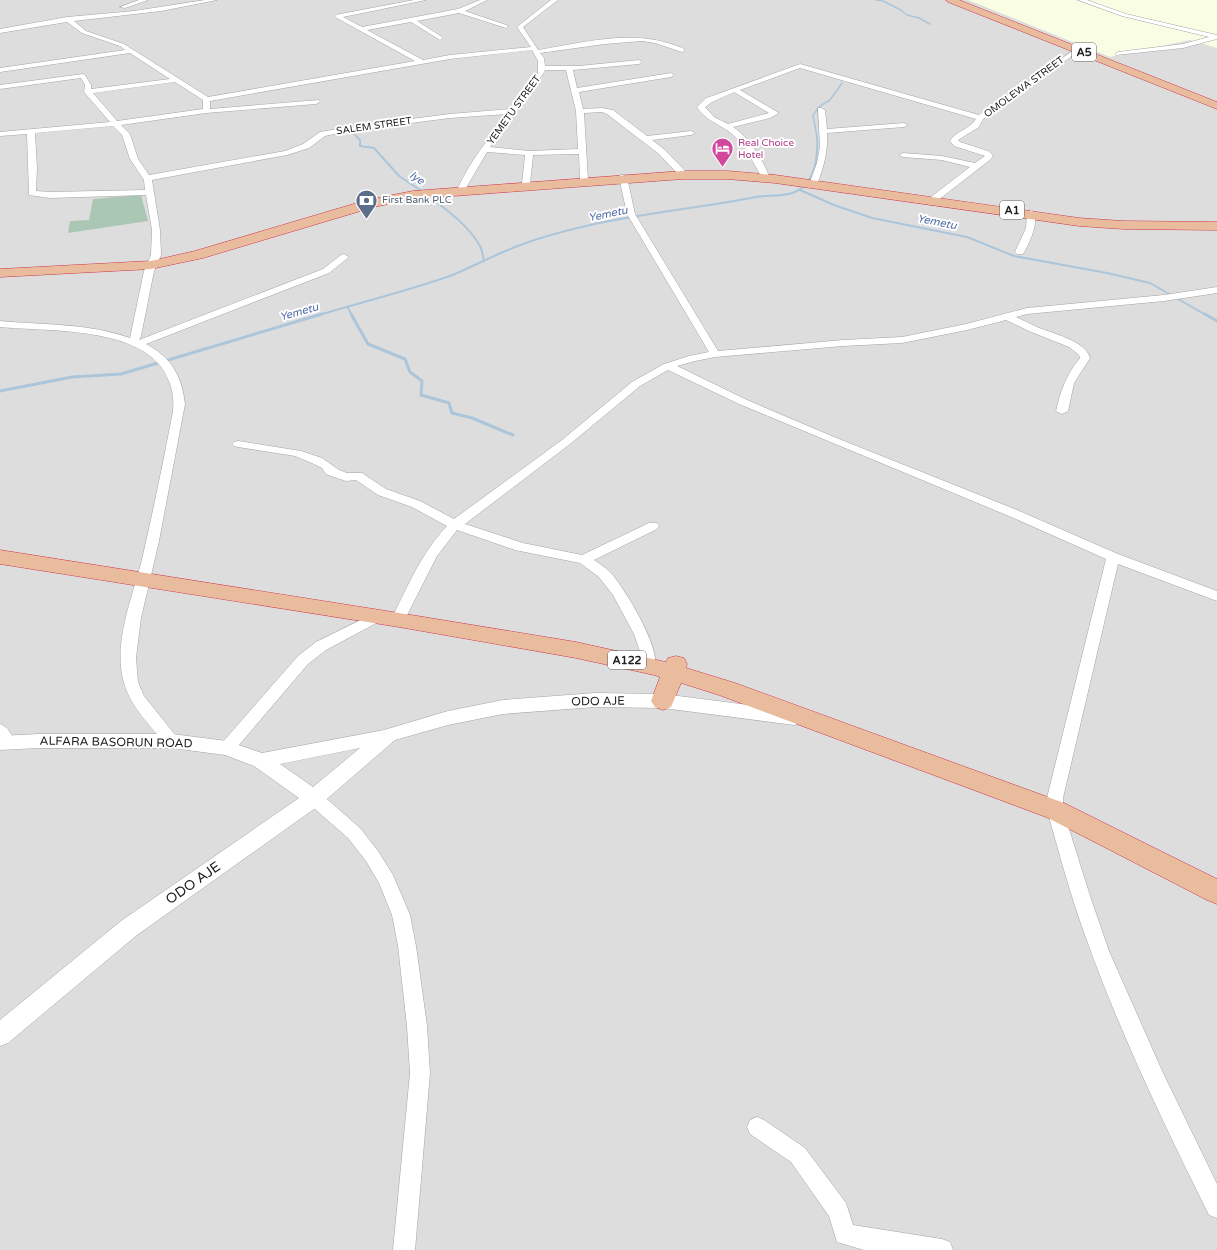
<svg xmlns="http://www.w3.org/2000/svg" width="1217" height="1250" viewBox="0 0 1217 1250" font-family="'Varela Round',sans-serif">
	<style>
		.residential { fill: #dedddd }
		.education { fill: #f8fde3 }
		.cemetery { fill: #aac7b4 }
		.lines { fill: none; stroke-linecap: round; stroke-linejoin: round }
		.stream-far2 { stroke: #abc6da; stroke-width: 1.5 }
		.stream-far1 { stroke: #abc6da; stroke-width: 2 }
		.stream { stroke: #abc6da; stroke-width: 3 }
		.minor-casing { stroke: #a4a4a4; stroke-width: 1 }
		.tertiary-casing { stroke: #a4a4a4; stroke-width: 1 }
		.trunk-casing { stroke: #cd354b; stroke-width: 1 }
		.minor { fill: #fff; fill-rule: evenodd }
		.tertiary { fill: #fff; fill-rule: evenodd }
		.trunk { fill: #eabc9e; fill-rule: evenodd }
		.labels { text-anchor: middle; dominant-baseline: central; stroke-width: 4; stroke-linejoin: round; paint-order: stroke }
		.far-street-label { font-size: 10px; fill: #202020; stroke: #fff }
		.far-hotel-label { font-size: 10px; fill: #b23c85; stroke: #fff; text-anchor: start }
		.far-service-label { font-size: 10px; fill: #4e5e75; stroke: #fff; text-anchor: start }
		.shield { fill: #fff; stroke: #636363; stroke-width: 1 }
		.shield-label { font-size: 11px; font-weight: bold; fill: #202020 }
		.far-water-label { font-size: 11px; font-style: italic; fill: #536da9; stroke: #fff }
		.street-label { font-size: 12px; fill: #202020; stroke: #fff }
		.near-street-label { font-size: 14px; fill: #202020; stroke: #fff }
	</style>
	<rect width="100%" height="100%" fill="#f0efe7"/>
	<path class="residential" d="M0,0h1217v1250h-1217z"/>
	<path class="education" d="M968,0h249v48l-27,-8 -80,17z"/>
	<path class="cemetery" d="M141,195l7,26 -80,12 2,-12 19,-1 4,-21z"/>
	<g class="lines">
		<path class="stream-far2" d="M876,0l7,1 18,9 6,5 12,3 11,6
			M353,133l4,4
			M817,137l-4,-22 7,-9 10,-6 12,-17"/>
		<path class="stream-far1" d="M356,136l4,4v6l14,2 25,28 24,16
			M800,190l34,15 38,13 95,19 47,19 93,17 43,10 56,32
			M428,196c18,13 41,30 52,50 2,4 3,10 4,15
			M348,308l4,7
			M319,315c43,-13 88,-24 131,-39 20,-8 38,-18 58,-26 25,-11 52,-18 78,-24 56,-13 114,-18 170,-29 12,-2 28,0 39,-5 21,-9 23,-37 22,-56"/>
		<path class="stream" d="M351,314l17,30 37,15 5,13 12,9 -1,14 28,8 3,10 20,5 41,17
			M1205,314l12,7
			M0,391l72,-14 49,-3 201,-60"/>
		<defs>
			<path id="minor" d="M139,0h9l-23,8 -5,-1z
				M205,0h12l-56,11 -87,10 12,10 38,13 84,53 207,-36 -80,-44v-2l79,-15h12l-83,17 19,10 96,-18 22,-9h7l-22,11 44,15 -3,2 -47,-15 -42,8 25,16 1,1 -3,2 -29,-18 -44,8 56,30 27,-5 81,-8 -14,-20 34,-27h7l-35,27 15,23c43,-7 91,-20 133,-6 5,2 11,3 14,6l-3,2 -27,-9 -13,-2 -37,3 -65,9 4,5 1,8h34l60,-6 3,2 -3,2 -66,6 4,18 94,-15 3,2 -3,2 -92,15 4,17 19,-1 11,2 34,26 44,-5 4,2 -4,2 -39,5 13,10 20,21v4h-6l-20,-21 -52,-40 -5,-2 -18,1 4,67 -4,2 -4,-2 -1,-26 -46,1 -3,29 -4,2 -4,-2 3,-29 -38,-3 -21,36 2,3 -4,2h-3l-3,-5c12,-27 32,-51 49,-74l-57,4 -101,13 -24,5 -16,12 -22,7 -135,25 8,50 1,25 -7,16 -13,65 -2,4 184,-71 18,-14 3,-1 5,3 -20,16 -183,71c25,13 36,32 39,60l-26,137 -18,77 -5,40 2,24 6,14 36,45 -3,4 -5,2 -5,-2c-17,-19 -36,-38 -43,-62 -12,-42 10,-88 19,-128 11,-48 21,-96 30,-144 1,-9 0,-18 -3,-27 -18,-59 -120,-52 -170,-57v-6c43,4 88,2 130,17l14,-67 7,-16 1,-25 -6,-35 -96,3 -21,-3 -2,-61 -27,2v-4l110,-10 -26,-30 1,-7 -4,-7 -81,11v-4l83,-11 2,1 6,10v4l79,-10 -40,-26 -130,19v-4l125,-18 -5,-4 -38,-13 -15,-11 -67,11v-4l67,-12 67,-6zM532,50l6,11v12l-27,36 -61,5 -101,13 -29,5 -17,12 -18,7 -136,24 -11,-16 -8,-25 -9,-9 85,-12 110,-9 4,-2 -1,-2 -109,9v-8l240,-42zM545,70h21l10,41 2,38 -49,2 -39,-4 53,-73zM175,82l28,18v9l-86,12 -24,-28zM113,126l9,9 8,24 14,21 1,10 -95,2 -14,-1 1,-23 -2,-35z
				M1078,0h9l39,14 91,21v4l-34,9 -67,7v-2l2,-1 65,-8 26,-7 -87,-21z
				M1077,48l3,2 -1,1 -96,68 -4,8 -21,13 2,2 28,9 5,4 -2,4 -58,45 -3,1 -4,-3 1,-2 43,-33 -28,-7 -39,-3 -4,-2 4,-2 39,3 33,7 10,-7 -31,-10 -4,-5c6,-10 20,-12 26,-22l-176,-51 -60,22 39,23 -9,5 -37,9c16,11 29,31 36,49l-4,2h-3c-9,-16 -16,-32 -30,-44 -13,-11 -25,-12 -35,-27l9,-9 9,-3 85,-31 179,51zM734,92l35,21 -41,11 -14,-7 -9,-10 7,-5z
				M818,108h3l4,2 2,19 77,-6 4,2 -4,2 -77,6c1,18 -3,33 -9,49l-4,2 -4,-2 7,-19 3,-16z
				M620,175h3l4,2 8,37 83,137 125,-11 59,-3 64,-13 61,-16 137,-13 53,-8v6l-53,8 -137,13 -11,3c7,3 14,7 21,10 14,6 49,14 53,31l-16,25 -6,28 -6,3 -6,-3c5,-21 10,-36 24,-53l-1,-3 -10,-8 -40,-16 -23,-11 -39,10 -65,13 -59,3 -128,11 -20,4 -18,5 70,34 87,37 183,73 101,44 99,37v10l-99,-37 -55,234v12l28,89 18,52 54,122 54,111v34l-8,-3c-45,-91 -90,-184 -124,-280 -15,-41 -26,-83 -38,-125v-12l59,-239 -97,-43 -270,-112 -71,-34 -28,16 -70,58 -105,80 58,19 59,12 67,-32h8l2,3 -2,3 -63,31c5,4 11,7 15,11 14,14 55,81 45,99l-5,1 -5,-1 -2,-4v-9l-8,-23 -21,-39 -14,-18 -19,-14 -65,-13 -58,-20 -20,26 -31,61 -5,2 -5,-2 -2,-3c15,-31 29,-63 53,-88l-35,-19 -34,-12 -22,-15 -10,1 -15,-5 -5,-2 -4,-6 -8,-4 -19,-8 -57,-9 -4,-1 -2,-2 2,-2 4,-1 63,10 21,7 17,12 8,3h15l24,16 34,12 34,18 108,-79 70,-58 32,-18 25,-8 20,-4 -82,-138 -8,-37z
				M1031,210l4,3c2,14 -5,29 -12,41h-6l-2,-2 11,-24 1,-15z
				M377,612l5,2 2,3 -2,3 -56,30 -18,14 -75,88 -6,2 -6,-2 -2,-4 2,-4 77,-88 18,-14z
				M0,724c8,3 11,10 15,17l-3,4 -5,2 -5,-2 -2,-2z
				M314,792l6,1 40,35 18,23 15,24 17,40 6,31 11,80 3,47 -15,177h-22l17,-177 -3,-47 -9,-80 -6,-31 -13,-32 -13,-22 -18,-23 -40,-35 -2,-5 2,-5z
				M757,1117l7,3 41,28 41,55 7,22 89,14 8,3 3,8h-89l-27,-8 -8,-26 -38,-54 -41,-28 -3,-7 3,-7z"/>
			<path id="tertiary" d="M595,693l68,1 131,17 7,2 2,5 -2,5 -7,2 -131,-17 -68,-1 -92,7 -55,11 -53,15 -74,64 -184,131 -129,108 -8,3v-26l121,-99 178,-123 -45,-32 -29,-11 -53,-7h-133l-39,2v-14l39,-2h133l55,7 35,12 122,-23 64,-19 55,-11zM360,748l-47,39 -33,-23z"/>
			<path id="trunk" d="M946,0h13l258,102v7l-269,-107z
				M683,171h44l48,4 304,43 44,3 94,1v8l-94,-1 -44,-3 -304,-43 -48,-4h-44l-270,20 -39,8 -171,51 -52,11 -151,8v-8l151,-8 44,-10 172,-51 46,-9z
				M0,550l399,63 177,29 90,20 2,-4 8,-2 8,2 3,6 -1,4 49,15 329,120 153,76v25l-10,-4 -161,-83 -327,-122 -38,-12 -10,24 -8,3 -8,-3 -4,-6 9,-24 -6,-2 -78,-17 -177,-31 -399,-63z"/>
		</defs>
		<use href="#minor" class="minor-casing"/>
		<use href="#tertiary" class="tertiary-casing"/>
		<use href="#trunk" class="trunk-casing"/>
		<use href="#minor" class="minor"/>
		<use href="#tertiary" class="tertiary"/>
		<use href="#trunk" class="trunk"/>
	</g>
	<defs>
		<symbol id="hotel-pin" viewBox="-11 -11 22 30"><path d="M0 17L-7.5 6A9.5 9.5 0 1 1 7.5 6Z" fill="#d1479c" stroke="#fff"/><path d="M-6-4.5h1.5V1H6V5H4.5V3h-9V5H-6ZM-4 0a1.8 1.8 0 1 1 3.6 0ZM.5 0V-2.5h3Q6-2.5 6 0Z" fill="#fff"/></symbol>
		<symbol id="bank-pin" viewBox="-11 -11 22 30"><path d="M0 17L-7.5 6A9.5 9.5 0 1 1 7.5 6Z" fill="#5c6f8a" stroke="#fff"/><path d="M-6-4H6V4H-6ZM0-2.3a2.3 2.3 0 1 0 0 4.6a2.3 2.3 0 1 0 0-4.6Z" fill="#fff"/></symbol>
	</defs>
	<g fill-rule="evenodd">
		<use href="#hotel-pin" x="710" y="136" width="25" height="34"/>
		<use href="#bank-pin" x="354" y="188" width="25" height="34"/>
	</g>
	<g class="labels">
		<g class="far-street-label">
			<text transform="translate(1024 87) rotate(-36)">OMOLEWA STREET</text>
			<text transform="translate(514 110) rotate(-54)">YEMETU STREET</text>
			<text transform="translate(374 126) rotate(-8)">SALEM STREET</text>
		</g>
		<g class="far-hotel-label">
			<text x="738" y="143">Real Choice<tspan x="738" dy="12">Hotel</tspan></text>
		</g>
		<g class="far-service-label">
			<text x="382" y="200">First Bank PLC</text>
		</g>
		<g class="shield">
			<rect x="1072" y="43" width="24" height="18" rx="3"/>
			<rect x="1000" y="201" width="24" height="18" rx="3"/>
			<rect x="608" y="651" width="38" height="18" rx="3"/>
		</g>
		<g class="shield-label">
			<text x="1084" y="52">A5</text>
			<text x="1012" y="210">A1</text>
			<text x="627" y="660">A122</text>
		</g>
		<g class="far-water-label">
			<text transform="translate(417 178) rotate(35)">Iye</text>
			<text transform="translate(608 214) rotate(-12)">Yemetu</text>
			<text transform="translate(937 222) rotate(11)">Yemetu</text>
			<text transform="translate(299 312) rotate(-16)">Yemetu</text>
		</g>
		<g class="street-label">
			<text transform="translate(598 701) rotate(-1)">ODO AJE</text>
			<text transform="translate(116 742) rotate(1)">ALFARA BASORUN ROAD</text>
		</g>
		<g class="near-street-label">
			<text transform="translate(193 883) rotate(-35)">ODO AJE</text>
		</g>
	</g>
</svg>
